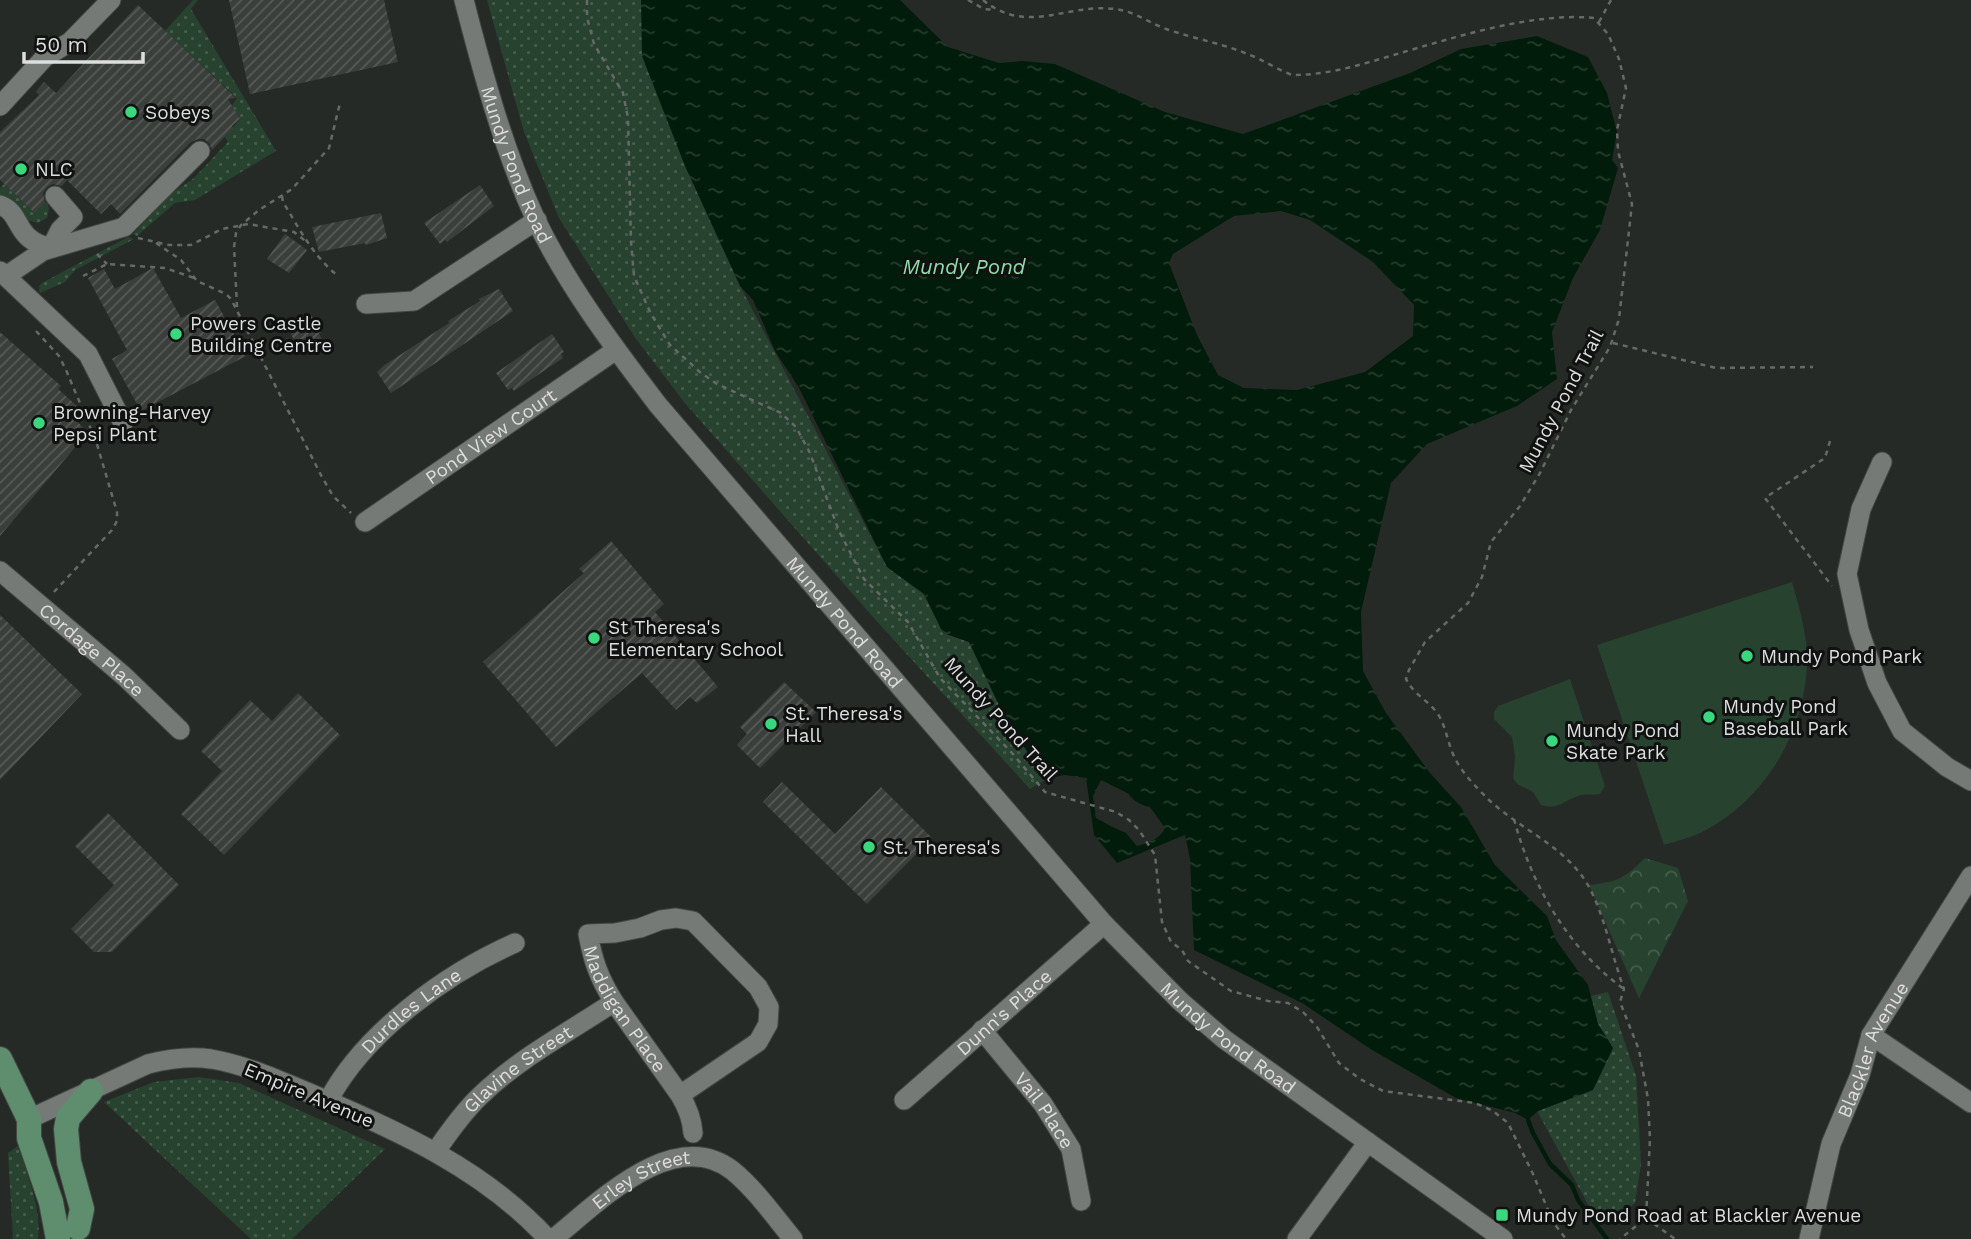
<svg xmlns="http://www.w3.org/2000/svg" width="1971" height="1239" viewBox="0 0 1971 1239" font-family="'Work Sans',sans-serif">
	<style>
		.grass { fill: url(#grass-dots) }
		.park { fill: url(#park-crowns) }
		.pitch { fill: #27422f }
		.water { fill: url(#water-ripples); fill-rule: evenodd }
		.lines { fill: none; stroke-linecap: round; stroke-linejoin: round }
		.stream { stroke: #021c0b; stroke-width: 4.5 }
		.building { fill: url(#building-hatch) }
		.minor-casing { stroke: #444845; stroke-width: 21 }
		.major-casing { stroke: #444845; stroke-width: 26 }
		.path { stroke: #666967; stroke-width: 2.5; stroke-dasharray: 5 5; stroke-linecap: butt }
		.minor { stroke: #767a77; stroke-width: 19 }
		.major { stroke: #5e8e6e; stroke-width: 24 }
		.poi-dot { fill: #3ad77f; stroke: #101211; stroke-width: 2.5 }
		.labels { text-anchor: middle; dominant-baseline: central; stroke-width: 6; stroke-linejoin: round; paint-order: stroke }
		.poi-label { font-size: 19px; fill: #dcdfdd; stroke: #101211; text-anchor: start }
		.street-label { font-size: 19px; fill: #dcdfdd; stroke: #101211 }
		.water-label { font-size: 21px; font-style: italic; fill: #8fdda7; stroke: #101211 }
	</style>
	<defs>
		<pattern id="grass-dots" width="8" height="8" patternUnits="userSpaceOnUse" patternTransform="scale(1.75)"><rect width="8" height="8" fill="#27422f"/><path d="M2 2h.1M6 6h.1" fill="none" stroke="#465d4d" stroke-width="1.8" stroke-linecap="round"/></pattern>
		<pattern id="park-crowns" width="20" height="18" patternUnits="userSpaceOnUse" patternTransform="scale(1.75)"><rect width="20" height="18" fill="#27422f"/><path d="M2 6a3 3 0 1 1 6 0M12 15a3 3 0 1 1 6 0" fill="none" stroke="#465d4d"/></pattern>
		<pattern id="water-ripples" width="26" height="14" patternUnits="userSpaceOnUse" patternTransform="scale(1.75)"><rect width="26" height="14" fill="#021c0b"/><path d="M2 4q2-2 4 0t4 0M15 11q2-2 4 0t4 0" fill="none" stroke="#263d2e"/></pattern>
		<pattern id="building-hatch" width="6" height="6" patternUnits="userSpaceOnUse" patternTransform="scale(1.75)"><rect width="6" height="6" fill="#3b3f3c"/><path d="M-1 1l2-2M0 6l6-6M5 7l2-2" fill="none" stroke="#575a58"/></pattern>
	</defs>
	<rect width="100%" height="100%" fill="#262a27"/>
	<path class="grass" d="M193,0h5l-7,9 85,142 -81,49 -20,3 -38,33 -4,-2 38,-40 23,-16 34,-36 -3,-5 15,-18 -8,-13 5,-8 -72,-67z
		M487,0h155l3,64 95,222 147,281 37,27 19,39 26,9 40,84 38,53 -17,10 -157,-172 -189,-215 -50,-66 -75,-118 -35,-86z
		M4,184l31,29 12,-12 2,8 -2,9 -9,5 -11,-3 -10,-16 -17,-7v-9z
		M128,237l6,2 -59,31 -10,12 -25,11 -1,-7 3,-3z
		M1608,992l28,84 5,88 -6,39 -26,21 -20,-18 -52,-95 56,-21 20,-42 -15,-24 -7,-28z
		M199,1077l40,6 146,66 -93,90h-41l-147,-137 50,-20z
		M18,1146c9,28 24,64 20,93h-25l-5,-86z"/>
	<path class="park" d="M1645,858l33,10 10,33 -49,97 -50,-113c29,-3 36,-7 56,-27z"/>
	<path class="pitch" d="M1792,582c6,21 13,45 15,68 3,74 -39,150 -107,183 -11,5 -24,8 -36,12l-67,-200z
		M1570,679l35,107 -5,8c-6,1 -13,0 -19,1 -16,4 -22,16 -40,10l-8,-13 -16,-8 -4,-6 2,-21 -3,-20 -18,-18v-7l4,-6z"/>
	<path class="water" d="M641,0h259l48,47 51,16 24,-2 32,3 110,48 78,22 167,-61 51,-24 76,-13 51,21 19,36 10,39 -5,28 6,8 -18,62 -27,48 -21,54 5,47 -40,27 -90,38 -36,39 -30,129 2,59 23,42 44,60 31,34 34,58 52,51 9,24 32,45 10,39 15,24 -20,42 -55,21 -10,9 -13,-7 -59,-15 -84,-48 -70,-47 -108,-53 -4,-91 -5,-24 -68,28 -23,-28 -8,-57 -22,-3 -17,4 -38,-53 -40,-84 -26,-9 -19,-39 -37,-27 -88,-179 -24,-37 -22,-51 -13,-14 -55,-120 -43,-110zM1281,211l29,9 63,42 41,43 -1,31 -48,36 -68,18 -53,-2 -26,-13 -21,-40 -28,-72 4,-9 61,-38zM1101,780l28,14c3,7 14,12 21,13l15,21c-4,10 -18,16 -28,18l-12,-14c-4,0 -23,-11 -29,-14l-3,-22z"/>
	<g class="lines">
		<path class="stream" d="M1528,1120l5,13 17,31 22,21 6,15 29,39"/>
	</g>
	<path class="building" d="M229,0h155l14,62 -148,32z
		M138,5l98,93 -8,1 12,20 -8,7 1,2 -21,22 -3,-7 -5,-4h-6l-7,3 -71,72 -9,-10 -10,10 -34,-34 -5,6 -9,-2 -6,3 -4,6 2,10 -10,10 -35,-33v-48l39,-37 -3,-3 8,-10 12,11z
		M480,185l14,21 -47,36 -2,-2 -5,4 -16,-21z
		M381,213l6,25 -21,7 -1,-2 -46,9 -7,-25z
		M285,234l22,16 -18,23 -22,-14z
		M153,268l28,50 34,-18 31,56 -105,55 -29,-52 15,-9 -39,-72 16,-9 11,20z
		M499,289l14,22 -122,82 -14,-21 6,-6 66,-43 -1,-2 32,-20 -1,-2z
		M310,313l11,20h-2l3,7 -23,11 -13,-28z
		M0,332l61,54 -3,3 19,17 -8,8 19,18 -88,104z
		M552,334l12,18 -3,2 2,4 -49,33 -2,-3 -4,2 -12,-17z
		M611,541l53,63 -9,8 63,75 -21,16 -7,-6 -14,13 -34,-37 -86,74 -73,-85 101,-89 -5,-4z
		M0,615l82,79 -82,86z
		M784,682l32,30 -56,56 -23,-23 10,-11 -7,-7z
		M298,693l42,42 -116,120 -43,-41 41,-43 -21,-20 49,-51 22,21z
		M782,782l53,52 46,-47 51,51 -65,66 -104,-102z
		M108,813l71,72 -67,67h-18l-23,-23 43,-44 -39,-39z"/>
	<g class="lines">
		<defs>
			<g id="minor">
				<path id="s1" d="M464,0c19,74 39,148 71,218 32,67 78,128 123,187l446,519 76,77 44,38 279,200"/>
				<path d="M0,106l45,-49 25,-15 41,-42"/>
				<path d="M0,205c24,9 12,34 51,43l9,-18 13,-13 -18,-21"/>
				<path d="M0,271l88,83 35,69"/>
				<path d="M6,276l37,-25 81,-24 76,-76"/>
				<path d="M366,304l48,-3 123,-81"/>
				<path d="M1882,462l-21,47 -14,65 12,56 18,53 25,48 45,36 24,14"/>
				<path id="s2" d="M365,522l251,-172"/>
				<path id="s3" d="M0,571l124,105 56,54"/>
				<path id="s4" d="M982,1030l61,74 28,45 10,52"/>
				<path d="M1871,1035l100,68"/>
				<path id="s5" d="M680,1095l78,-53 10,-18 1,-17 -11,-20 -65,-66 -17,-3 -15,2 -21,8 -25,5 -27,1c5,27 11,44 26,68l66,93c8,13 12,24 13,38"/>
				<path id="s6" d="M904,1100l200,-176"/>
				<path id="s7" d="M328,1101c36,-68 117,-127 187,-158"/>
				<path d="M29,1119l119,-55c20,-5 42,-8 63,-5 36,6 69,22 101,35 86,37 172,75 236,145"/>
				<path id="s8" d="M436,1151c13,-19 27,-39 44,-55 39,-38 89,-64 134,-94"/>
				<path id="s9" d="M553,1239c44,-35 121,-115 180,-68 23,19 41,45 60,68"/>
				<path d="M1297,1239l71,-97"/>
				<path id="s10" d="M1809,1239l22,-95 29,-69 11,-40 100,-159"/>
			</g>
			<path id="major" d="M0,1059l29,60v19l22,64 7,37
				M78,1228l4,-19 -13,-47 -3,-33 2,-11 23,-27"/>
		</defs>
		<use href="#minor" class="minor-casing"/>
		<use href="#major" class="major-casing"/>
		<path class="path" d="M587,0v17l7,27 29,49 5,25 3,124 3,34 17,38 19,31 31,28 16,11 64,29 15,14 14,26 29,78 25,48 44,43 32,56 72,75 33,39 71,20 13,8 10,10 16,25 7,67 9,20 11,8 6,11 43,30 37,10 20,2 15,9 14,15 22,36 21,16 23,12 92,12 18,8 15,12 25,51 20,48 13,17
			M968,0l16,9 11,1
			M983,0c44,36 83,3 132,9 19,2 36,15 54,21 27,9 55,14 81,25 9,3 38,20 43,20 36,0 70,-11 104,-21 59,-17 136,-42 197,-36l14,16 11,25 7,29 -9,42 1,21 14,53 -13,115 -9,28 -39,63 -31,63 -20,33 -29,36 -9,35 -14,26 -43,39 -16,28 -3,9c8,16 22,21 32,35 8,13 9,26 15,40 7,17 23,33 36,46 32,30 78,47 100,87 16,30 23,69 35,102l-4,13 19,48 9,49 2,40 -4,79 -26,21
			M1599,22l12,-22
			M282,196l1,6c16,26 30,54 54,73
			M138,238l31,7h22l31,-16 26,-5 46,8 14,11
			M156,243l25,17 16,21 29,13 5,5 91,178 11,19 18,17
			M97,254l10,10
			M83,276l24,-12 58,4 29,10
			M237,307l-3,-60 2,-14 5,-8 18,-15 33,-21 37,-41 11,-45
			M36,331l23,25 7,14 30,71 21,71v9l-5,9 -60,64
			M1613,343l103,25 97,-1
			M1830,441l-5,17 -60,40 67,88
			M1514,819c17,65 54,130 110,170
			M1646,1218l29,21"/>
		<use href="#minor" class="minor"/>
		<use href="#major" class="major"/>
	</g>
	<g class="poi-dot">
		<circle cx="131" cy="112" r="7"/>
		<circle cx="21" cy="169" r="7"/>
		<circle cx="176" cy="334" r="7"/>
		<circle cx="39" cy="423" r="7"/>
		<circle cx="594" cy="638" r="7"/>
		<circle cx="1747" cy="656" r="7"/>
		<circle cx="1709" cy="717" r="7"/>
		<circle cx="771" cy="724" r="7"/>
		<circle cx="1552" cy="741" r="7"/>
		<circle cx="869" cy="847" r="7"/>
		<rect x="1495" y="1208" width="14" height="14" rx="3.5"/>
	</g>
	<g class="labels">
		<g class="poi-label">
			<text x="145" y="112">Sobeys</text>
			<text x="35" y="169">NLC</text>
			<text x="190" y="323">Powers Castle<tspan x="190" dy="22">Building Centre</tspan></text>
			<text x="53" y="412">Browning-Harvey<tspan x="53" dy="22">Pepsi Plant</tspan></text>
			<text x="608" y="627">St Theresa's<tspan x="608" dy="22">Elementary School</tspan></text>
			<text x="1761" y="656">Mundy Pond Park</text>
			<text x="1723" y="706">Mundy Pond<tspan x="1723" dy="22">Baseball Park</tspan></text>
			<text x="785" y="713">St. Theresa's<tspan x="785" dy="22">Hall</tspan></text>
			<text x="1566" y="730">Mundy Pond<tspan x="1566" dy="22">Skate Park</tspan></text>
			<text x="883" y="847">St. Theresa's</text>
			<text x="1516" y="1215">Mundy Pond Road at Blackler Avenue</text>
		</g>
		<g class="street-label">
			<text stroke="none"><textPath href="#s1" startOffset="173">Mundy Pond Road</textPath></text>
			<text transform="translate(1561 401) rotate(-62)">Mundy Pond Trail</text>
			<text stroke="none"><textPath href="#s2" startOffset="152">Pond View Court</textPath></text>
			<text stroke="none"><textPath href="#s1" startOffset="740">Mundy Pond Road</textPath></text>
			<text stroke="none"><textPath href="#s3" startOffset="121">Cordage Place</textPath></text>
			<text transform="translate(1001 719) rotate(48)">Mundy Pond Trail</text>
			<text stroke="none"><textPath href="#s5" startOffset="439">Maddigan Place</textPath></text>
			<text stroke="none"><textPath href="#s7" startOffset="124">Durdles Lane</textPath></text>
			<text stroke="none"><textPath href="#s6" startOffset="133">Dunn's Place</textPath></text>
			<text stroke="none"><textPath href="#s1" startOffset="1307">Mundy Pond Road</textPath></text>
			<text stroke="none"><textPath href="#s10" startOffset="201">Blackler Avenue</textPath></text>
			<text stroke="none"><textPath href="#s8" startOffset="117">Glavine Street</textPath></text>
			<text transform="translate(309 1095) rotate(23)">Empire Avenue</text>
			<text stroke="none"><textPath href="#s4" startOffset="102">Vail Place</textPath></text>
			<text stroke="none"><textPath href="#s9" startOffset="108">Erley Street</textPath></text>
		</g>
		<g class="water-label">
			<text x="964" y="266">Mundy Pond</text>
		</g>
	</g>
	<path d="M24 52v10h119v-10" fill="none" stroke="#dcdfdd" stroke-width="3.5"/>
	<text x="35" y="52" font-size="21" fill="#dcdfdd" stroke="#101211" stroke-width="5" paint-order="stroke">50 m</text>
</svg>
